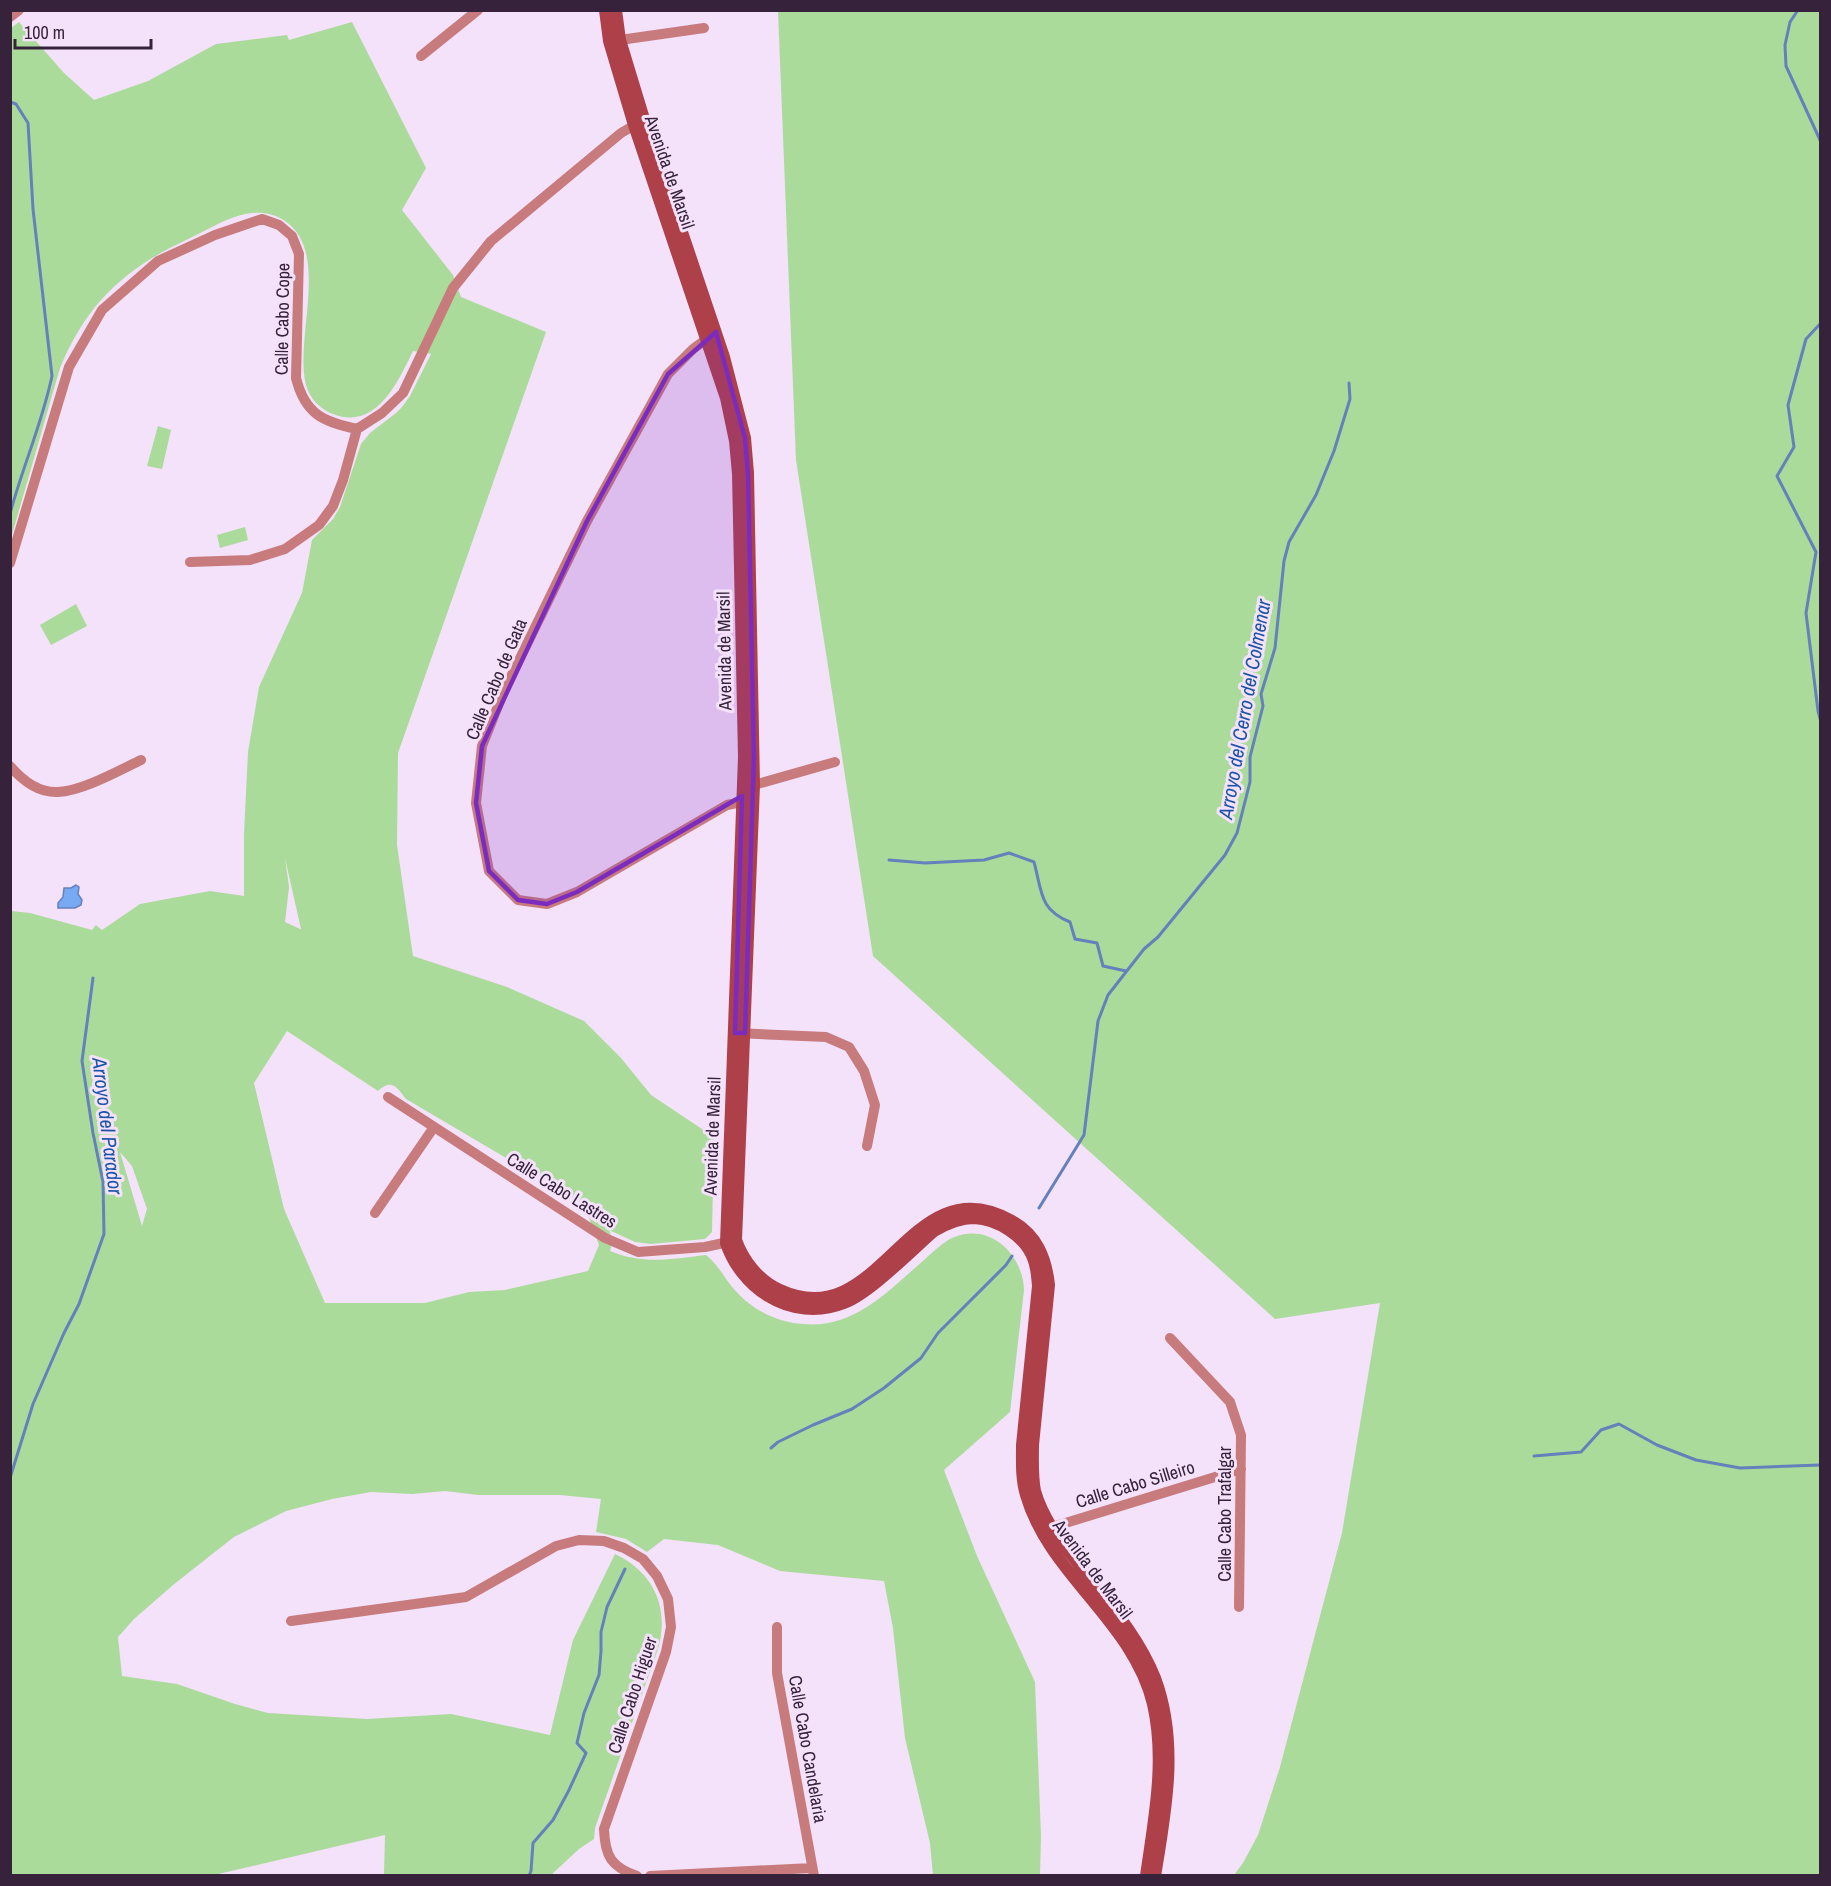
<svg xmlns="http://www.w3.org/2000/svg" width="1831" height="1886" viewBox="0 0 1831 1886" font-family="'Archivo Narrow',sans-serif">
	<style>
		.green { fill: #aadb9a; fill-rule: evenodd }
		.water { fill: #78a9f3; stroke: #6481bc; stroke-width: 1.5 }
		.lines { fill: none; stroke-linecap: round; stroke-linejoin: round }
		.stream { stroke: #6481bc; stroke-width: 3 }
		.street { stroke: #c77b7d; stroke-width: 10 }
		.secondary { stroke: #ae404a; stroke-width: 12 }
		.marked { fill: #7b2cbf; fill-opacity: 0.2; stroke: #7b2cbf; stroke-width: 4.5; stroke-linejoin: round }
		.labels { text-anchor: middle; dominant-baseline: central; stroke-width: 6; stroke-linejoin: round; paint-order: stroke }
		.street-label { font-size: 18px; fill: #36233b; stroke: #f4e1fa }
		.water-label { font-size: 20px; font-style: italic; fill: #1c54a6; stroke: #f4e1fa }
	</style>
	<rect width="100%" height="100%" fill="#f4e1fa"/>
	<path class="green" d="M778,11h1042v1864h-586l9,-12 15,-28 22,-68 62,-234 38,-230 -105,16 -402,-363 -77,-496z
		M19,22l45,51 30,27 54,-19 68,-37 71,-9 2,5 63,-18 74,146 -24,42 51,65 8,22 85,35 -148,421 -1,92 16,111 94,31 77,34 37,37 30,37 63,42 -2,95 -7,7 -54,5 -16,-2 -26,-12 4,11 -3,10c34,14 61,8 96,4 11,9 15,17 23,28 18,24 44,39 74,41 51,5 85,-33 121,-64 8,-7 18,-17 28,-22 37,-17 71,16 72,52l-14,122 -66,58 33,86 58,126 6,154 -1,39h-107l-3,-32 -25,-105 -12,-110 -9,-47 -104,-10 -62,-26 -54,-6 -17,13 -21,-13 -30,-7 5,-33 -41,-4h-82l-33,-4 -33,3 -41,-2 -39,7 -46,12 -52,26 -23,18 -38,30 -39,34 -16,18 4,39 55,8 58,20 33,9 99,6 84,-5 99,21 23,-95 42,-86c38,18 55,53 43,95l-63,179 -1,11 -15,10 -28,26h-167l1,-40 -171,40h-203v-964l19,2 62,17 4,-5 6,5 38,-26 70,-13 34,5v-61l4,-83 11,-65 43,-94 10,-53 21,-21 7,-12 21,-63 9,-11 26,-20 6,-6 8,-11 21,-42 -18,-3c-15,31 -37,80 -80,63 -13,-5 -23,-15 -27,-29 -12,-46 25,-133 -21,-164 -13,-9 -29,-10 -44,-6 -19,5 -39,18 -57,26 -61,29 -98,64 -124,127l-49,170v-510zM285,858l16,71h-1l-15,-7 4,-35zM287,1031l91,60c14,-13 19,-3 28,8l178,105 15,41 -11,26 -83,19 -36,2 -44,11h-100l-41,-94 -30,-126zM120,1152l12,14 15,43 -5,17z
		M158,426l13,4 -9,39 -15,-3z
		M245,527l3,13 -28,8 -3,-13z
		M76,604l11,22 -36,19 -11,-20z"/>
	<path class="water" d="M76,885l3,2 -1,7 4,6 -1,5 -6,3h-17v-5l5,-6 1,-9h7z"/>
	<g class="lines">
		<path class="stream" d="M1798,10l-8,12 -5,23 1,21 34,74
			M10,102l6,2 12,19 5,86 19,167c-10,48 -30,92 -42,138
			M1820,324l-14,15 -18,66 6,42 -17,29 39,76 -10,61 12,98 2,8
			M889,860l36,3 59,-3 25,-7 25,9c8,29 5,48 36,60l5,17 22,4 6,23 23,5
			M1039,1208l45,-73 14,-114 10,-26 36,-46 14,-12 67,-82 12,-22 13,-51v-25l13,-51 -2,-12 14,-46 9,-87 5,-19 27,-47 18,-44 16,-52 -1,-16
			M771,1448l7,-6 35,-17 39,-16 32,-21 37,-30 17,-25 68,-68 6,-9
			M1534,1456l47,-4 20,-22 18,-6 38,21 39,15 44,8 80,-3
			M10,1478l23,-74 31,-71 15,-29 25,-70 -1,-52 -10,-49 -11,-72 11,-83
			M529,1876l2,-5 2,-28 20,-23 16,-30 17,-37 -9,-10 7,-30 15,-38 2,-24v-19l6,-25 18,-38"/>
		<path class="street" d="M10,17l9,-7
			M613,41l91,-13
			M421,56l57,-46
			M712,335l-19,14 -25,25 -81,147 -83,170 -22,55 -6,57 13,68 29,29 29,4 30,-12 150,-87 15,-3
			M190,562l60,-2 35,-11 34,-24 14,-19 10,-26 14,-51
			M10,563l59,-196 33,-57 56,-49 57,-26 47,-16 17,6 13,11 7,18 -3,124c9,36 27,44 61,51l25,-16 21,-20 50,-105 38,-47 130,-108 19,-11
			M10,766c12,14 29,27 48,26 24,-1 60,-21 83,-32
			M754,785l81,-23
			M736,1033l90,4 23,10 15,24 11,34 -8,41
			M388,1097l217,141 33,14 67,-5 28,-6
			M375,1213l59,-86
			M1170,1338l60,64 11,33 -2,172
			M1046,1529l195,-60
			M291,1621l175,-24 90,-51 23,-6 25,1 20,7 19,11 14,17 11,23 3,28 -5,25 -62,177c1,27 7,38 33,47
			M777,1627v46l37,203
			M650,1876l162,-8"/>
		<path class="secondary" d="M605,10l4,31 25,84 92,273 9,43 3,33 6,283 -18,486c7,21 22,41 42,53 22,14 51,17 76,7 26,-10 67,-52 90,-72 12,-7 25,-13 40,-13 23,1 51,18 59,40 4,9 4,18 5,28l-16,159c0,16 -1,34 4,50 23,80 107,126 127,209 13,57 1,115 -7,172
			M616,10l4,30 24,79 80,238 21,81 3,35 6,312 -18,455c7,20 23,41 44,50 102,47 128,-128 232,-69 25,14 34,37 37,64l-16,160c0,15 -1,31 2,46 8,28 26,51 44,74 27,35 59,70 76,113 24,64 11,132 0,198"/>
	</g>
	<path class="marked" d="M716,332l29,106 3,35 6,284 -9,276h-10l7,-237 -165,96 -30,12 -29,-4 -29,-29 -13,-68 6,-57 105,-225 81,-147z"/>
	<g class="labels">
		<g class="street-label">
			<text transform="translate(670 172) rotate(71)">Avenida de Marsil</text>
			<text transform="translate(282 319) rotate(-89)">Calle Cabo Cope</text>
			<text transform="translate(724 651) rotate(-91)">Avenida de Marsil</text>
			<text transform="translate(496 679) rotate(-67)">Calle Cabo de Gata</text>
			<text transform="translate(712 1136) rotate(-88)">Avenida de Marsil</text>
			<text transform="translate(562 1190) rotate(32)">Calle Cabo Lastres</text>
			<text transform="translate(1135 1484) rotate(-17)">Calle Cabo Silleiro</text>
			<text transform="translate(1224 1514) rotate(-90)">Calle Cabo Trafalgar</text>
			<text transform="translate(1093 1569) rotate(53)">Avenida de Marsil</text>
			<text transform="translate(632 1695) rotate(-72)">Calle Cabo Higuer</text>
			<text transform="translate(808 1749) rotate(80)">Calle Cabo Candelaria</text>
		</g>
		<g class="water-label">
			<text transform="translate(1244 709) rotate(-80)">Arroyo del Cerro del Colmenar</text>
			<text transform="translate(108 1126) rotate(83)">Arroyo del Parador</text>
		</g>
	</g>
	<rect width="1831" height="1886" fill="none" stroke="#36233b" stroke-width="24"/>
	<path d="M15 39v9h136v-9" fill="none" stroke="#36233b" stroke-width="3"/>
	<text x="24" y="39" font-size="18" fill="#36233b" stroke="#f4e1fa" stroke-width="4.5" paint-order="stroke">100 m</text>
</svg>
